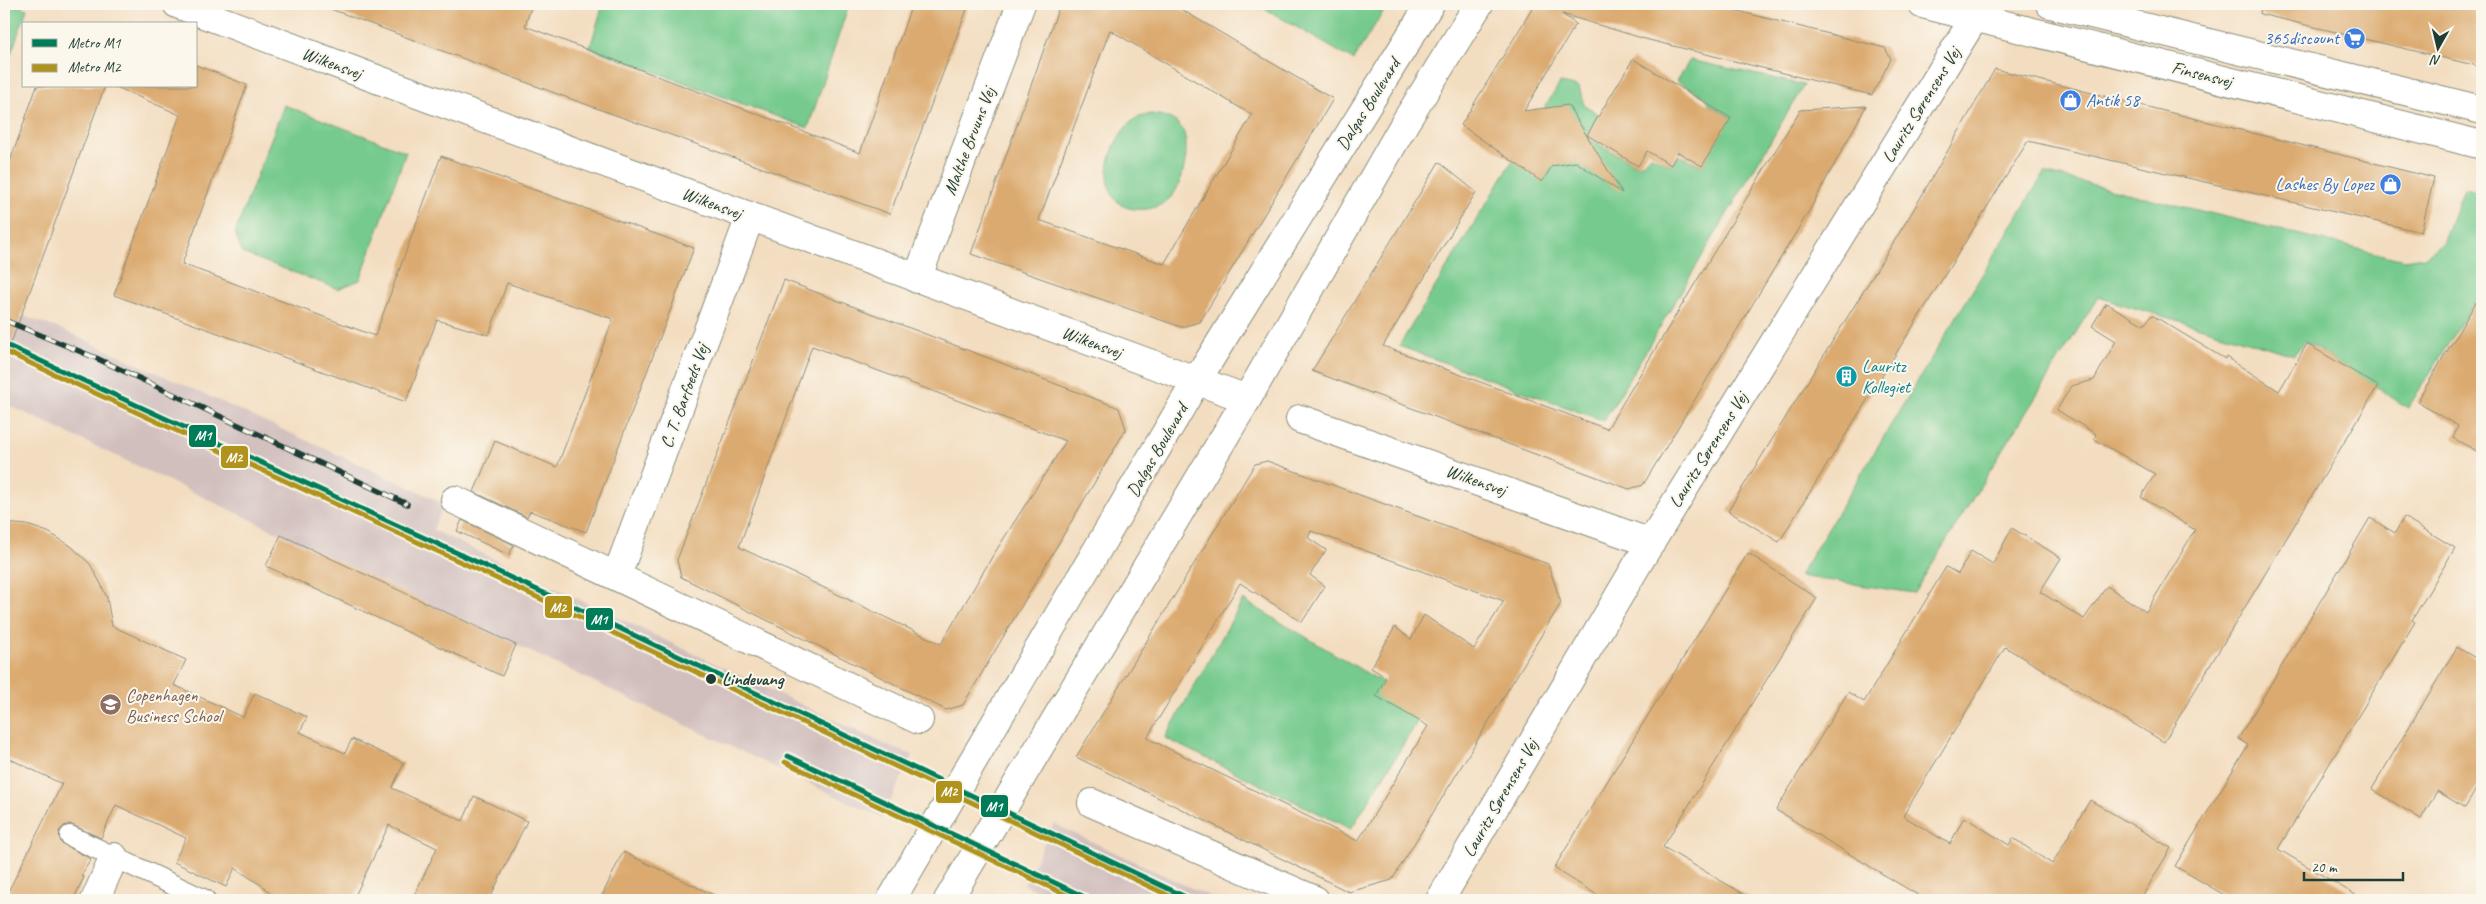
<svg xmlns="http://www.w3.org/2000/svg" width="2486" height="904" viewBox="0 0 2486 904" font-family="Caveat,sans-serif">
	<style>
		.industrial { fill: #d1bfbe }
		.green { fill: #76ca8e; stroke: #4a8461 }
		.building { fill: #dbaa70; fill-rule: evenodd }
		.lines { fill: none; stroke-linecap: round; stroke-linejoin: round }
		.pedestrian-casing { stroke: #898d7a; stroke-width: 22 }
		.minor-casing { stroke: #898d7a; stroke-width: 30 }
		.tertiary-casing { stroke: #898d7a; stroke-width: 30 }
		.pedestrian { stroke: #fff; stroke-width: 20 }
		.minor { stroke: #fff; stroke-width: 28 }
		.tertiary { stroke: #fff; stroke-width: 28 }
		.rail-casing { stroke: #1f3d34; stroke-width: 5.5 }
		.rail { stroke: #fbf7ec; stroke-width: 4; stroke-dasharray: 11; stroke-linecap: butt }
		.metro-1-casing { stroke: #fbf7ec; stroke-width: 9 }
		.metro-2-casing { stroke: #fbf7ec; stroke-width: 9 }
		.metro-1 { stroke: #007d58; stroke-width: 5 }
		.metro-2 { stroke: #af931d; stroke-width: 5 }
		.stop-dot { fill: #1f3d34; stroke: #fbf7ec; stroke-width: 2 }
		.labels { text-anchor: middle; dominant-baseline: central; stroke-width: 4; stroke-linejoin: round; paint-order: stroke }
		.shop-label { font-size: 18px; fill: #366cbe; stroke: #fbf7ec; text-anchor: end }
		.street-label { font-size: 18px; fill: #1f3d34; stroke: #fbf7ec }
		.culture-label { font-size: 18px; fill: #0d838f; stroke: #fbf7ec; text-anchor: start }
		.stop-label { font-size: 18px; font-weight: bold; fill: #1f3d34; stroke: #fbf7ec; text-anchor: start }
		.education-label { font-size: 18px; fill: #785e54; stroke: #fbf7ec; text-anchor: start }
		.line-badge { stroke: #fbf7ec; stroke-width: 2 }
		.badge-label { font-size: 14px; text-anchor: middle; font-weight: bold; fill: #fff }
	</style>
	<rect width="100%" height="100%" fill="#fbf7ec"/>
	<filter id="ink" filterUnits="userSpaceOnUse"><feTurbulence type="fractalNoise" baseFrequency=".02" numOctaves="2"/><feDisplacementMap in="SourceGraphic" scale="10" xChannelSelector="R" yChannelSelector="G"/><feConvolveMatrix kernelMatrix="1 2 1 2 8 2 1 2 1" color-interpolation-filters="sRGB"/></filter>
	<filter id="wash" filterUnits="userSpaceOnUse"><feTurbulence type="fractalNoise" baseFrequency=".0096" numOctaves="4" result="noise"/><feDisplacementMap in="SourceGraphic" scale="20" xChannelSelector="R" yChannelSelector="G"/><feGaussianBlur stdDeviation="1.12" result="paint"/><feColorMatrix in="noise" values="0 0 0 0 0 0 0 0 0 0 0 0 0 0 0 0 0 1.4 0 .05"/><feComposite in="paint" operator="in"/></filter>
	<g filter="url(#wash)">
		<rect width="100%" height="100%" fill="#f3ddc0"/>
		<path class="industrial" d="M4,310l57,19 363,165 20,10 -11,26 460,218 20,7 -31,63 -878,-415z
			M1054,823l15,8 148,69h-160l-33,-15z"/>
		<path class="green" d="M4,4h8l15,5 -23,64z
			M603,4h246l-41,124 -218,-80z
			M1257,4h131l-35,56z
			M1690,60l114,25 -200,336 -205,-75 161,-263 19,4 5,18 17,11 -12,23 49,27 13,-10 20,9 9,-9 22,10 28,-49 -20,-12 -3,-7 -30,-17z
			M284,105l122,47 -46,128 -22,9 -96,-36 -7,-20z
			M1151,114c10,1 20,3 28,11 14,13 5,59 -8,72 -8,9 -23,14 -35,12 -7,0 -15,-3 -20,-9 -18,-23 -3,-63 17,-80 4,-3 12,-4 18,-6z
			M2044,173l360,87 20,-3 19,-13 21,-55 18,4v97l-74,118 -103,-67 -11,14 -196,-58 -184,296 -115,-17z
			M1243,600l183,108 -75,121 -186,-91z"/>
		<g id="blocks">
			<path class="building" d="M324,4h208l-7,22 335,127 52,-149h57l-79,210 -330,-119 -237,-89z
				M1060,4h112l161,95 -133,223 -19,5 -210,-73zM1110,30l142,85 -88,149 -125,-44z
				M1535,4h175l175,44 6,11 -19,36 -227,-56 -83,-25 14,10 -52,87 44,-6 54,88 -46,-31 -24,4 -10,16 -81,-57z
				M2261,4h204l17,4v59l-222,-53z
				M1633,59l98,59 -29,48 -24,-14 -7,13 -24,-14 -9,15 -51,-31z
				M196,65l51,20 -65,179 193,72 66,-180 253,92 -108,284 -56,-21 -3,6 -53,-25 21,-51 62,26 56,-148 -106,-36 -18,52 -52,-15 -31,82 -292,-107 66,-180 -66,-29h82z
				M1995,69l439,109 -13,54 -393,-91 -249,401 -51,-31 186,-302z
				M37,86h68l-98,268h-3v-176z
				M1866,106l-57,105 -166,274 -14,4 -317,-118 127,-209 37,30 -93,154 224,83 193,-319z
				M784,280l335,128 7,21 -163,276 -17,5 -265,-133 -4,-17zM812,346l254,95 -74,116 -51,87 -202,-97z
				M2482,292v162l-29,-16 5,-12 -41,-24z
				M2106,303l38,22 8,-10 73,44 1,-2 53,34 28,-47 71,42 -214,356 -159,-95 -102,169 47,28 14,-27 45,28 4,-7 39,26 38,-64 81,48 -31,52h-214l-150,-90 72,-118 16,10 82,-135 12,7 13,-23 22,13 19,-36 49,30 -21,34 44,27 23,-33 39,26 49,-82 -54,-33 14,-23 -61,-35 2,-5 -39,-24 14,-24 23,-6 22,-39 -24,-15z
				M1267,461l281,103 13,39 -169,277 -43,12 -273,-135 179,-293zM1311,531l193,70 -30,48 -50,-34 -13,24 -16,-12 -24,41 15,9 -10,19 52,30 -70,115 -211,-103 93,-155 62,39 23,-36 -15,-11 16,-25 -18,-12z
				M2404,517l51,31 -43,72 3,2 -137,227 86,51h-131l-58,-34 73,-121 -10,-6 132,-221 25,15z
				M462,520l52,25 -5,10 -52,-24z
				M4,523l23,2 21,7 23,14 19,18 11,20 6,14 5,28 74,34 -12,25 69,32 12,-24 52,24 -7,15 45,21 7,-14 52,24 -12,25 71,33 11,-25 53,25 -38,79h-77l25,-52 -48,-23 -36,75h-76l-13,-13 -29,-19 -9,19 -52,-25 12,-24 -70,-33 -15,33 -31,-14 -6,2 -5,5 2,12 30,16 -10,17 3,1 -11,23h-69l58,-116 -58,-28z
				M281,535l235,110 -14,31 -236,-110z
				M1748,553l69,45 -154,249 91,53h-149l-51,-32z
				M2457,647l25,15v117l-17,29 -28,-17 -16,28 -49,-30z
				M623,852l101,48h-124z"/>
		</g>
	</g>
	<g filter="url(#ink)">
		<use href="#blocks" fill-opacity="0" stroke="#898d7a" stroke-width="1"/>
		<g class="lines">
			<defs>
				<path id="pedestrian" d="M70,836l135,64"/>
				<path id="minor" d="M177,4l186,70 884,325
					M917,279l104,-275
					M1300,419l351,124
					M455,500l464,220
					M617,575l133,-358
					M1092,803l223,97
					M95,900l19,-43
					M1440,900l200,-340 343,-556"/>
				<path id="tertiary" d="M1922,4l560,141
					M2050,4l432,106
					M891,900l306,-520 233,-376
					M948,900l299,-501 159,-278 73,-117"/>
			</defs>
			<use href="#pedestrian" class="pedestrian-casing"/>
			<use href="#minor" class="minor-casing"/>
			<use href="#tertiary" class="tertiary-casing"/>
			<use href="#pedestrian" class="pedestrian"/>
			<use href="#minor" class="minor"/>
			<use href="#tertiary" class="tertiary"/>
			<defs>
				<path id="rail" d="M4,320l92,38 311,146"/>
			</defs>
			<use href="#rail" class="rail-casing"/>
			<use href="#rail" class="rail"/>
			<defs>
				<path id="metro-1" d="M4,344l579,267 609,289
					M788,756l303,144"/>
				<path id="metro-2" d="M4,351l576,266 598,283
					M785,762l292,138"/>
			</defs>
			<use href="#metro-1" class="metro-1-casing"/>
			<use href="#metro-2" class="metro-2-casing"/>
			<use href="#metro-1" class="metro-1"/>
			<use href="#metro-2" class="metro-2"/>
		</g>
	</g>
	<defs>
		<symbol id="supermarket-disc" viewBox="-11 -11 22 22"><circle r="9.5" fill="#3f7fe0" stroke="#fbf7ec"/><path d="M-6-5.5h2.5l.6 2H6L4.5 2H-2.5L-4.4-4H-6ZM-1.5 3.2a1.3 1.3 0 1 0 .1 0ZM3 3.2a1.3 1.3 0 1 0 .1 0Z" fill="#fff"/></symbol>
		<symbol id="shop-disc" viewBox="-11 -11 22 22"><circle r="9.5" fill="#3f7fe0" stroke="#fbf7ec"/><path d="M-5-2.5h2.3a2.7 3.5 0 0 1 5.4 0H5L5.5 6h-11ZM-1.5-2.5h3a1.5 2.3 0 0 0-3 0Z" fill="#fff"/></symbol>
		<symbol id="building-disc" viewBox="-11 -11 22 22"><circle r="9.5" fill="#0f9aa8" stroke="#fbf7ec"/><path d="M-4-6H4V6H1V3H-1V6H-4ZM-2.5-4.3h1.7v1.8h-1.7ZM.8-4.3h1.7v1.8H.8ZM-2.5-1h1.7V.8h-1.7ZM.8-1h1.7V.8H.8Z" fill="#fff"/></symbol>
		<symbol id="university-disc" viewBox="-11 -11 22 22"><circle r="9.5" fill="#8d6e63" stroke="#fbf7ec"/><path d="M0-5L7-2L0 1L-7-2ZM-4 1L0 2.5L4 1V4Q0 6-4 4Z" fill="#fff"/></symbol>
	</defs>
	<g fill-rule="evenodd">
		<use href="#supermarket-disc" x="2342" y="26" width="25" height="25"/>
		<use href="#shop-disc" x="2058" y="88" width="25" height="25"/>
		<use href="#shop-disc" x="2378" y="172" width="25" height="25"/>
		<use href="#building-disc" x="1834" y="364" width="25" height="25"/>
		<use href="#university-disc" x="98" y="692" width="25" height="25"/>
	</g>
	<circle class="stop-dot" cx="711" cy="679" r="6"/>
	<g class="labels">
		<g class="shop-label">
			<text x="2339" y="38">365discount</text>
			<text x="2086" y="100" text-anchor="start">Antik 58</text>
			<text x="2374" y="184">Lashes By Lopez</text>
		</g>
		<g class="street-label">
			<text transform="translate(332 63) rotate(20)">Wilkensvej</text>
			<text transform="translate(2202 74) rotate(14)">Finsensvej</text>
			<text transform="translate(1368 104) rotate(-58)">Dalgas Boulevard</text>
			<text transform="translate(1921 105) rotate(-58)">Lauritz Sørensens Vej</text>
			<text transform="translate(969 141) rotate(-69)">Malthe Bruuns Vej</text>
			<text transform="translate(712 203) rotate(20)">Wilkensvej</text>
			<text transform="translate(1092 342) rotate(20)">Wilkensvej</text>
			<text transform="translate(684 396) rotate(-70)">C. T. Barfoeds Vej</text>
			<text transform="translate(1157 450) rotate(-60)">Dalgas Boulevard</text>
			<text transform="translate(1708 450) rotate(-58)">Lauritz Sørensens Vej</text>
			<text transform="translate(1476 480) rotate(19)">Wilkensvej</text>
			<text transform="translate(1500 798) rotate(-60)">Lauritz Sørensens Vej</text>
		</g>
		<g class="culture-label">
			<text x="1862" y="366">Lauritz<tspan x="1862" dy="21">Kollegiet</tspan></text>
		</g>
		<g class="stop-label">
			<text x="722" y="679">Lindevang</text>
		</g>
		<g class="education-label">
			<text x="126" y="695">Copenhagen<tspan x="126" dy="21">Business School</tspan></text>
		</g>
	</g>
	<g class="line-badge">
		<rect x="188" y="424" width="29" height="24" rx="5" fill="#007d58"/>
		<rect x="220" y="445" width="29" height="24" rx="5" fill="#af931d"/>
		<rect x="544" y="595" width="29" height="24" rx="5" fill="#af931d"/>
		<rect x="585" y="607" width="29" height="24" rx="5" fill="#007d58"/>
		<rect x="935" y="780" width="28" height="24" rx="5" fill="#af931d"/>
		<rect x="980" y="794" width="29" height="24" rx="5" fill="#007d58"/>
	</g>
	<g class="badge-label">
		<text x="203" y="440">M1</text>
		<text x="234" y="462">M2</text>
		<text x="558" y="612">M2</text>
		<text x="599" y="624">M1</text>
		<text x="949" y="796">M2</text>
		<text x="994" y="811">M1</text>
	</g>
	<rect width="2486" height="904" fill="none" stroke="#fbf7ec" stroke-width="20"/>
	<rect x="22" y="22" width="175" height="65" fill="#fbf7ec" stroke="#a3ada2"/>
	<rect x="32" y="39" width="25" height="8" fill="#007d58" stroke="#a3ada2"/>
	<text x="68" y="48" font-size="15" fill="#1f3d34">Metro M1</text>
	<rect x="32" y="64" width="25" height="8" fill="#af931d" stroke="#a3ada2"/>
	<text x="68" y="72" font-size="15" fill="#1f3d34">Metro M2</text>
	<g transform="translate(2438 48) rotate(188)" stroke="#fbf7ec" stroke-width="4" paint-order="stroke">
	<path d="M0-4L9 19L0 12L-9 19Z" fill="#1f3d34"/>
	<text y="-8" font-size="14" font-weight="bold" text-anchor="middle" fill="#1f3d34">N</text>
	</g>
	<path d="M2304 872v8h99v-8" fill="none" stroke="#1f3d34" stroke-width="2.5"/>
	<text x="2311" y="872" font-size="15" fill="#1f3d34" stroke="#fbf7ec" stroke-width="4" paint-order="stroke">20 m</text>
</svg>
